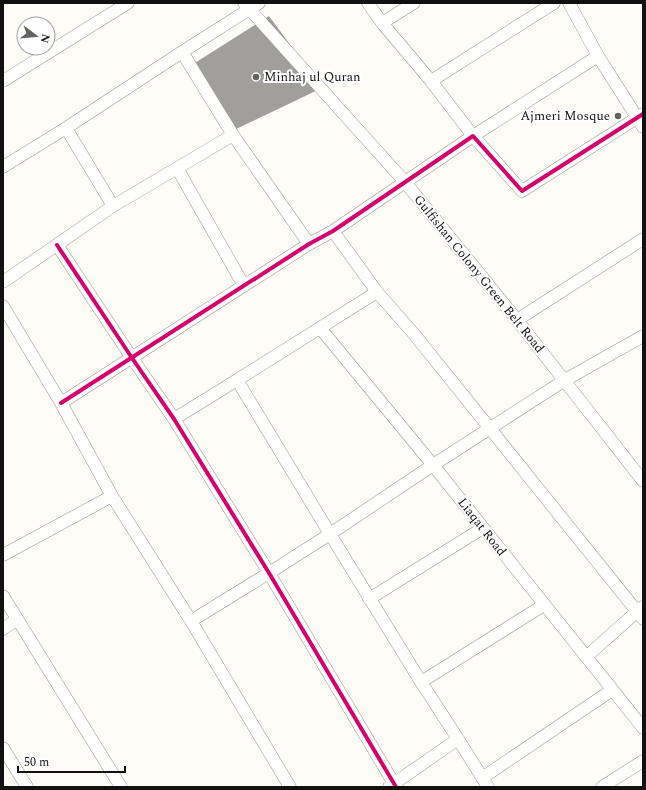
<svg xmlns="http://www.w3.org/2000/svg" width="646" height="790" viewBox="0 0 646 790" font-family="Spectral,serif">
	<style>
		.building { fill: #a19f9c }
		.lines { fill: none; stroke-linecap: round; stroke-linejoin: round }
		.street-casing { stroke: #979795; stroke-width: 13 }
		.street { stroke: #fffffe; stroke-width: 12 }
		.cycleway-casing { stroke: #fff; stroke-width: 6 }
		.cycleway { stroke: #d6006c; stroke-width: 4 }
		.poi-dot { fill: #646362; stroke: #fff; stroke-width: 1.5 }
		.labels { text-anchor: middle; dominant-baseline: central; stroke-width: 4; stroke-linejoin: round; paint-order: stroke }
		.poi-label { font-size: 13px; fill: #111; stroke: #fff; text-anchor: start }
		.street-label { font-size: 13px; fill: #111; stroke: #fff }
	</style>
	<rect width="100%" height="100%" fill="#fdfcf7"/>
	<path class="building" d="M269,16l53,72 -88,42 -44,-64z"/>
	<g class="lines">
		<defs>
			<path id="street" d="M244,3l161,179 112,138 126,161
				M368,3l14,20
				M414,3l-32,20 49,58 42,55 125,-80 -29,-53
				M182,52l51,83 76,109
				M598,56l45,71
				M3,81l125,-78
				M431,81l123,-78
				M66,128l47,78
				M3,167l63,-39 116,-76 77,-49
				M177,168l67,118
				M333,231l44,61 37,42 229,285
				M57,245l75,113 42,61 95,154 127,214
				M3,282l110,-76 120,-71
				M3,306l58,97 51,93 79,125 99,166
				M517,320l126,-81
				M320,328l113,137 210,263
				M237,380l93,154 91,148 37,57 30,48
				M61,403l248,-159 24,-13 140,-95 49,55 121,-77
				M174,419l63,-39 140,-88
				M3,555l109,-59
				M3,596l118,191
				M369,599l114,-71
				M191,621l78,-48 61,-39 103,-69 132,-85 78,-44
				M3,629l14,-10
				M586,657l56,-50
				M421,682l123,-77
				M3,748l24,39
				M482,778l130,-88
				M389,787l69,-48
				M602,787l41,-26"/>
		</defs>
		<use href="#street" class="street-casing"/>
		<use href="#street" class="street"/>
		<defs>
			<path id="cycleway" d="M57,245l75,113 42,61 95,154 127,214
				M61,403l248,-159 24,-13 140,-95 49,55 121,-77"/>
		</defs>
		<use href="#cycleway" class="cycleway-casing"/>
		<use href="#cycleway" class="cycleway"/>
	</g>
	<g class="poi-dot">
		<circle cx="256" cy="77" r="4"/>
		<circle cx="618" cy="116" r="4"/>
	</g>
	<g class="labels">
		<g class="poi-label">
			<text x="264" y="77">Minhaj ul Quran</text>
			<text x="610" y="116" text-anchor="end">Ajmeri Mosque</text>
		</g>
		<g class="street-label">
			<text transform="translate(479 274) rotate(51)">Gulfishan Colony Green Belt Road</text>
			<text transform="translate(482 527) rotate(52)">Liaqat Road</text>
		</g>
	</g>
	<rect width="646" height="790" fill="none" stroke="#111111" stroke-width="8"/>
	<g transform="translate(36 36) rotate(106)"><circle r="19" fill="#ffffff" stroke="#a0a0a0"/>
	<path d="M0-3L7 15L0 10L-7 15Z" fill="#646362"/>
	<text y="-6" font-size="11" font-weight="bold" text-anchor="middle" fill="#111111">N</text>
	</g>
	<path d="M18 766v6h107v-6" fill="none" stroke="#111111" stroke-width="2"/>
	<text x="24" y="766" font-size="12" fill="#111111" stroke="#ffffff" stroke-width="3" paint-order="stroke">50 m</text>
</svg>
